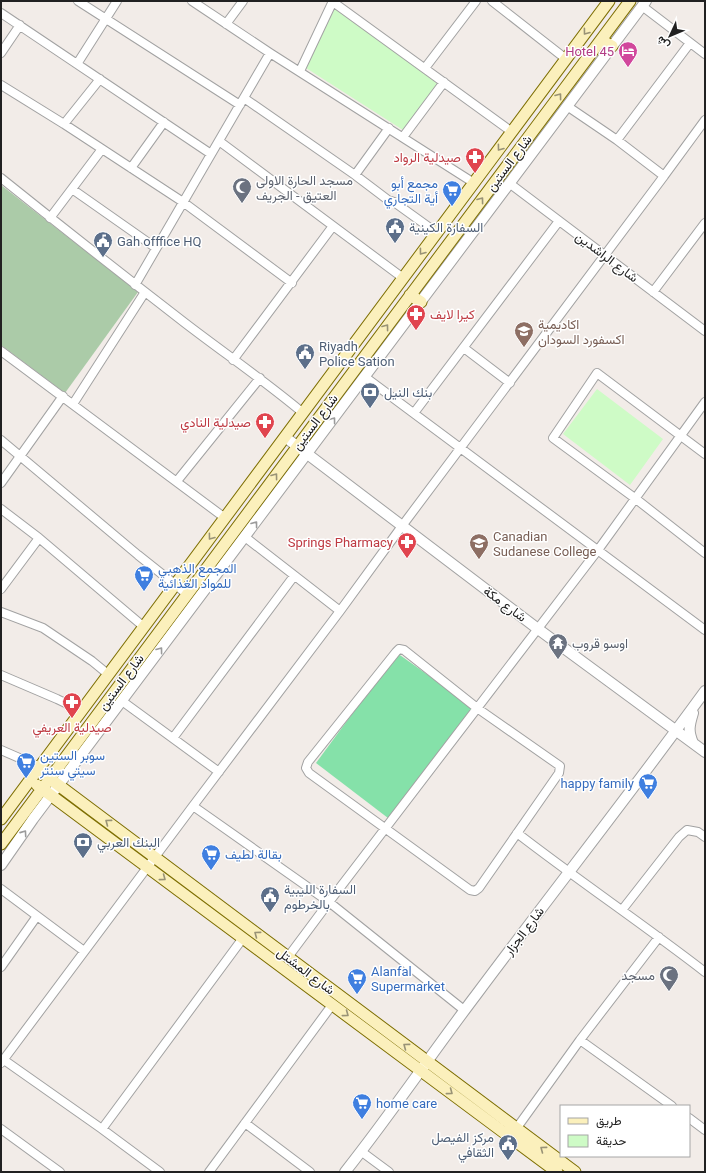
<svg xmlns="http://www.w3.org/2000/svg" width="706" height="1173" viewBox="0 0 706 1173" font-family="Roboto,Vazirmatn,sans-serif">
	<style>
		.cemetery { fill: #abcba8 }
		.park { fill: #cefbc6 }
		.pitch { fill: #85e1a9 }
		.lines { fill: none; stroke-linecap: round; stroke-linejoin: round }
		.minor-casing { stroke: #a2a2a2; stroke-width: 10 }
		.tertiary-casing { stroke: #a2a2a2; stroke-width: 12 }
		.secondary-casing { stroke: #7e6f03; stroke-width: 13 }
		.minor { stroke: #fff; stroke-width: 8 }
		.tertiary { stroke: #fff; stroke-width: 10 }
		.secondary { stroke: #fbf0bc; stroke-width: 11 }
		.oneway { stroke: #999376 }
		.oneway2 { stroke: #9b9b9b }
		.labels { text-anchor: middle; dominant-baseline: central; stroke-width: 3; stroke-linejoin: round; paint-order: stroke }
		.hotel-label { font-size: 13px; fill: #b23c85; stroke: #fff; text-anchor: end }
		.health-label { font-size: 13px; fill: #be3a42; stroke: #fff; text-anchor: end }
		.street-label { font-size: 13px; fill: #212121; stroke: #fff }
		.worship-label { font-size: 13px; fill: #5b616d; stroke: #fff; text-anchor: start }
		.shop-label { font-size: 13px; fill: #366cbe; stroke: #fff; text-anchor: start }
		.service-label { font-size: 13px; fill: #4e5e75; stroke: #fff; text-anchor: start }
		.education-label { font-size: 13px; fill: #785e54; stroke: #fff; text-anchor: start }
	</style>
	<rect width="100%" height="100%" fill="#f2ece8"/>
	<path class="cemetery" d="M1,185l137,107 -73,101 -64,-48z"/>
	<path class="park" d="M336,6l102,78 -35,46 -97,-62z
		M597,389l66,50 -33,46 -67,-51z"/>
	<path class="pitch" d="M397,653l76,54 -85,111 -72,-55z"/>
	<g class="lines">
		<defs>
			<path id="minor" d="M78,1l162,104
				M192,1l78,52 204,130
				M492,1l74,58
				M333,2l179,130
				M642,6l63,48
				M1,13l210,141
				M226,24l17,-23
				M1,53l19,-28
				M77,64l40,-63
				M425,68l51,-67
				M300,71l33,-70
				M1,85l63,39 119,78 109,81
				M244,98l111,77 33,25 6,2 43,31
				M567,106l50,34 47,36 41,-56
				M64,124l36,-45
				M403,137l41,-55
				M617,140l73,-97
				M219,141l184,137
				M131,168l33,-46
				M355,175l34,-47
				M1,178c61,49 122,97 184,145 39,30 80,58 118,90
				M509,183l196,148
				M72,189l84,59
				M50,218l52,-69
				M135,285l135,-232
				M653,292l52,-69
				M464,348l46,35
				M1,351l224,167
				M233,360l100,-134
				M365,377l340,253
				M73,404l72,-112
				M414,413l145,-192
				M1,440l137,115 49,39
				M705,454l-108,-81 -44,65 83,61 69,54
				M177,481l83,-103
				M1,483l62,-87
				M1,509l38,29 105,89
				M245,537l95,74
				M1,589l38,-51
				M1,612l42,16 49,33 17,14
				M399,649l5,1 73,58 83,58 -1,7 -80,115 -4,3 -5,-1 -161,-117 -3,-5 2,-6 88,-110z
				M1,675l56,24 25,12
				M122,701l97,71
				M173,738l121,-162
				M1,750l39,17
				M517,833c62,48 126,91 188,139
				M1,889l83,62
				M622,910l57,-73 8,-7 11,2 7,5
				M288,957l41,-55 269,-352 107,-148
				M1,967l36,-51
				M464,1010l-135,-108 -136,-96 147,-195 62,-85 262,-350
				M580,1040l92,66
				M4,1060l98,69 58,43
				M1,1063l192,-257
				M689,1118l16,12
				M245,1123l65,49
				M1,1129l59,43
				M102,1129l141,-191
				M516,1129l64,-89 79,-103
				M362,1152l27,20
				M209,1172l123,-167"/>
			<path id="tertiary" d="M285,437l253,192 167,123
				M693,713c-4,13 -5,18 0,30
				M1,865l32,-46 613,-818
				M345,1172c46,-58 87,-119 131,-177 76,-102 154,-201 229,-304"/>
			<path id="secondary" d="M601,40l11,6
				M410,295l11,7
				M45,773l4,5 526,394
				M37,785l520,387
				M1,819l608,-818
				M1,844l629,-843"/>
		</defs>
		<use href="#minor" class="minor-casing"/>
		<use href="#tertiary" class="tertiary-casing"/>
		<use href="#secondary" class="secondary-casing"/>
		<use href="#minor" class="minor"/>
		<use href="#tertiary" class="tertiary"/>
		<use href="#secondary" class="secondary"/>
	</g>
	<defs><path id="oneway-chevron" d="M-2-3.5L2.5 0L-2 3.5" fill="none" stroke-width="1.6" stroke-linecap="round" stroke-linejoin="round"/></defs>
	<g class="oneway">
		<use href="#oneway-chevron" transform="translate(586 32) rotate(127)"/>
		<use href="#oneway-chevron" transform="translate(559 96) rotate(-53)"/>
		<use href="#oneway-chevron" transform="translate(500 148) rotate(127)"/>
		<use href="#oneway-chevron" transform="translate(481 200) rotate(-53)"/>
		<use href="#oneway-chevron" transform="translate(422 252) rotate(127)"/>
		<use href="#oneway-chevron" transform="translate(386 327) rotate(-53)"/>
		<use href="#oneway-chevron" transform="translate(275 476) rotate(-53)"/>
		<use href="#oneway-chevron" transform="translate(211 537) rotate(127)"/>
		<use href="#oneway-chevron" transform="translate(108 822) rotate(-143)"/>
		<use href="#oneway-chevron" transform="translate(163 878) rotate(37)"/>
		<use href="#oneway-chevron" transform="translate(257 934) rotate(-143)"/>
		<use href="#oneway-chevron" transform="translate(346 1014) rotate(37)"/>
		<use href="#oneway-chevron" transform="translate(406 1046) rotate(-143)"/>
		<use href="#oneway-chevron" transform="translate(450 1092) rotate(37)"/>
		<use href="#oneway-chevron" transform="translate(543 1149) rotate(-143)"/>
	</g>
	<g class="oneway2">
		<use href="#oneway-chevron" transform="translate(333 420) rotate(-53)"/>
		<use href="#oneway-chevron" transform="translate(255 524) rotate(-53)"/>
		<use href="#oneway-chevron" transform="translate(160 650) rotate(-53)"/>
		<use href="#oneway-chevron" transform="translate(24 833) rotate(-55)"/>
	</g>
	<defs>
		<symbol id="hotel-pin" viewBox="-11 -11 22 30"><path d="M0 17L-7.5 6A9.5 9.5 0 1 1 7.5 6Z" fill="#d1479c" stroke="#fff"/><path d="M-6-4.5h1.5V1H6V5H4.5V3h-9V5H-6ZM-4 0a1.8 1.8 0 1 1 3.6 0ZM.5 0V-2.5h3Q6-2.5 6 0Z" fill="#fff"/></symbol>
		<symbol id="pharmacy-pin" viewBox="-11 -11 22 30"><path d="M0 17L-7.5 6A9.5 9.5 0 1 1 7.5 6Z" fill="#e0444e" stroke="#fff"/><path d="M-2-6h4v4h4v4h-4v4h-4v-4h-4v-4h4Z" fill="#fff"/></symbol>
		<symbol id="mosque-pin" viewBox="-11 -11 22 30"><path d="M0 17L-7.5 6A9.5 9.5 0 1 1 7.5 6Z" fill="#6b7280" stroke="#fff"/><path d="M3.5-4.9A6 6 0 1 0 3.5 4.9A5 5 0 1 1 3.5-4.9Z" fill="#fff"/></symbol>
		<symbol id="supermarket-pin" viewBox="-11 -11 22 30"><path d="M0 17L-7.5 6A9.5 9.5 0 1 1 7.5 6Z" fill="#3f7fe0" stroke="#fff"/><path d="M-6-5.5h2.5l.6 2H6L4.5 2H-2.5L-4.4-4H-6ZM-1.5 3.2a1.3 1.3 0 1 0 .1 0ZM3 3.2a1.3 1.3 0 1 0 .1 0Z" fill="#fff"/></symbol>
		<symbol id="civic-pin" viewBox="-11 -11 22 30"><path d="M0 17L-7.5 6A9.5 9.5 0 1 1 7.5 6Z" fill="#5c6f8a" stroke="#fff"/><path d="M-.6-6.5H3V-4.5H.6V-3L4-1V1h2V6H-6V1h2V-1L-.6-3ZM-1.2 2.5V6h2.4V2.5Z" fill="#fff"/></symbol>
		<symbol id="university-pin" viewBox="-11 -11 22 30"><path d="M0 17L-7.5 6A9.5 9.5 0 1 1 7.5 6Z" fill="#8d6e63" stroke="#fff"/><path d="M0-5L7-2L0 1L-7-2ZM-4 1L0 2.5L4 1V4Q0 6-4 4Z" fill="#fff"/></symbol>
		<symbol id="bank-pin" viewBox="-11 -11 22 30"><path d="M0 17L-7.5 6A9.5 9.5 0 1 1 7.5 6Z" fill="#5c6f8a" stroke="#fff"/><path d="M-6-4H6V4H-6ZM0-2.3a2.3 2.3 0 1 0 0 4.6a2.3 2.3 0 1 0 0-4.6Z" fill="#fff"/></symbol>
		<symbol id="temple-pin" viewBox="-11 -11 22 30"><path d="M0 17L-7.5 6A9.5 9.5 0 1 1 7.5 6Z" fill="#6b7280" stroke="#fff"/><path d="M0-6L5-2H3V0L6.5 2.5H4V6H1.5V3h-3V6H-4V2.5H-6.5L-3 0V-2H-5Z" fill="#fff"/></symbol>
	</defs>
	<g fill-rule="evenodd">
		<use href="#hotel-pin" x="617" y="40" width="22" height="30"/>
		<use href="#pharmacy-pin" x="464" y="146" width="22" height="30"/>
		<use href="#mosque-pin" x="231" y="176" width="22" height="30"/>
		<use href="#supermarket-pin" x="441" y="179" width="22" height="30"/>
		<use href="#civic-pin" x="384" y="216" width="22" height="30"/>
		<use href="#civic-pin" x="92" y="230" width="22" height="30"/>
		<use href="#pharmacy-pin" x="405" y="303" width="22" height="30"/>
		<use href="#university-pin" x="513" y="320" width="22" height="30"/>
		<use href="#civic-pin" x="294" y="342" width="22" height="30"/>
		<use href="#bank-pin" x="359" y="381" width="22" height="30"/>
		<use href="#pharmacy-pin" x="254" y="411" width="22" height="30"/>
		<use href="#pharmacy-pin" x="396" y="531" width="22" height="30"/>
		<use href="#university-pin" x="468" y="532" width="22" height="30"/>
		<use href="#supermarket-pin" x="133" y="564" width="22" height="30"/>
		<use href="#temple-pin" x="547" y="632" width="22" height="30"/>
		<use href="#pharmacy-pin" x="61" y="691" width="22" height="30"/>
		<use href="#supermarket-pin" x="15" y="751" width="22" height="30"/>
		<use href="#supermarket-pin" x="637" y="772" width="22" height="30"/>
		<use href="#bank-pin" x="72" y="831" width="22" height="30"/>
		<use href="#supermarket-pin" x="200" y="843" width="22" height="30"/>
		<use href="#civic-pin" x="259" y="885" width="22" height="30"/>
		<use href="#mosque-pin" x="658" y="964" width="22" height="30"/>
		<use href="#supermarket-pin" x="346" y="967" width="22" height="30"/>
		<use href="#supermarket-pin" x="351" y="1092" width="22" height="30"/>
		<use href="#civic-pin" x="497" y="1133" width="22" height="30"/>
	</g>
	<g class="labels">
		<g class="hotel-label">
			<text x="614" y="51">Hotel 45</text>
		</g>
		<g class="health-label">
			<text x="461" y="157">صيدلية الرواد</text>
			<text x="430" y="314" text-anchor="start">كيرا لايف</text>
			<text x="251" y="422">صيدلية النادي</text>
			<text x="393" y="542">Springs Pharmacy</text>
			<text x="72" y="727" text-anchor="middle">صيدلية العريفي</text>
		</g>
		<g class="street-label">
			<text transform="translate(509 163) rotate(-53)">شارع الستين</text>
			<text transform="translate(607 257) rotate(37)">شارع الراشدين</text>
			<text transform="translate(315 422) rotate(-53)">شارع الستين</text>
			<text transform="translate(505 604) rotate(37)">شارع مكة</text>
			<text transform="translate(121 682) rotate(-53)">شارع الستين</text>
			<text transform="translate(524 931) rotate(-53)">شارع الجزار</text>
			<text transform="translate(306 971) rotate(37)">شارع المشتل</text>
		</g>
		<g class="worship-label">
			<text x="256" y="180">مسجد الحارة الاولى<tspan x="256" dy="15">العتيق - الجريف</tspan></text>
			<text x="572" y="643">اوسو قروب</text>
			<text x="655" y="975" text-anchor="end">مسجد</text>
		</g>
		<g class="shop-label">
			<text x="438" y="183" text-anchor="end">مجمع أبو<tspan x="438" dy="15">أية التجاري</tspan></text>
			<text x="158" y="568">المجمع الذهبي<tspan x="158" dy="15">للمواد الغذائية</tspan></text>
			<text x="40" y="755">سوبر الستين<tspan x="40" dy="15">سيتي سنتر</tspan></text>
			<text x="634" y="783" text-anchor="end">happy family</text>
			<text x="225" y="854">بقالة لطيف</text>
			<text x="371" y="971">Alanfal<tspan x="371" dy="15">Supermarket</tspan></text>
			<text x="376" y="1103">home care</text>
		</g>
		<g class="service-label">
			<text x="409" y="227">السفارة الكينية</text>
			<text x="117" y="241">Gah offfice HQ</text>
			<text x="319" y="346">Riyadh<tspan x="319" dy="15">Police Sation</tspan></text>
			<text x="384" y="392">بنك النيل</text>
			<text x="97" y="842">البنك العربي</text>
			<text x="284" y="889">السفارة الليبية<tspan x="284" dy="15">بالخرطوم</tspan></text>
			<text x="494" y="1137" text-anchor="end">مركز الفيصل<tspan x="494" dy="15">الثقافي</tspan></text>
		</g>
		<g class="education-label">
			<text x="538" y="324">اكاديمية<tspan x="538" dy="15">اكسفورد السودان</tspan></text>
			<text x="493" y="536">Canadian<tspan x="493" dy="15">Sudanese College</tspan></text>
		</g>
	</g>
	<rect width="706" height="1173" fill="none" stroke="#212121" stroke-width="4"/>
	<rect x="560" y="1105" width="130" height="52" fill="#ffffff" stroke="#a6a6a6"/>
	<rect x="568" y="1118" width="20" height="6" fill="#fbf0bc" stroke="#a6a6a6"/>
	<text x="596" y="1125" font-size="12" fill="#212121">طريق</text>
	<rect x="568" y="1135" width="20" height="12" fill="#cefbc6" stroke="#a6a6a6"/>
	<text x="596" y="1145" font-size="12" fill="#212121">حديقة</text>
	<g transform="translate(670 36) rotate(226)" stroke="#ffffff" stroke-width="3" paint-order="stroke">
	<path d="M0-3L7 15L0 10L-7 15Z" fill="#212121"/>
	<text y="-6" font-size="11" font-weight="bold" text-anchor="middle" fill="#212121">ش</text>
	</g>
</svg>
